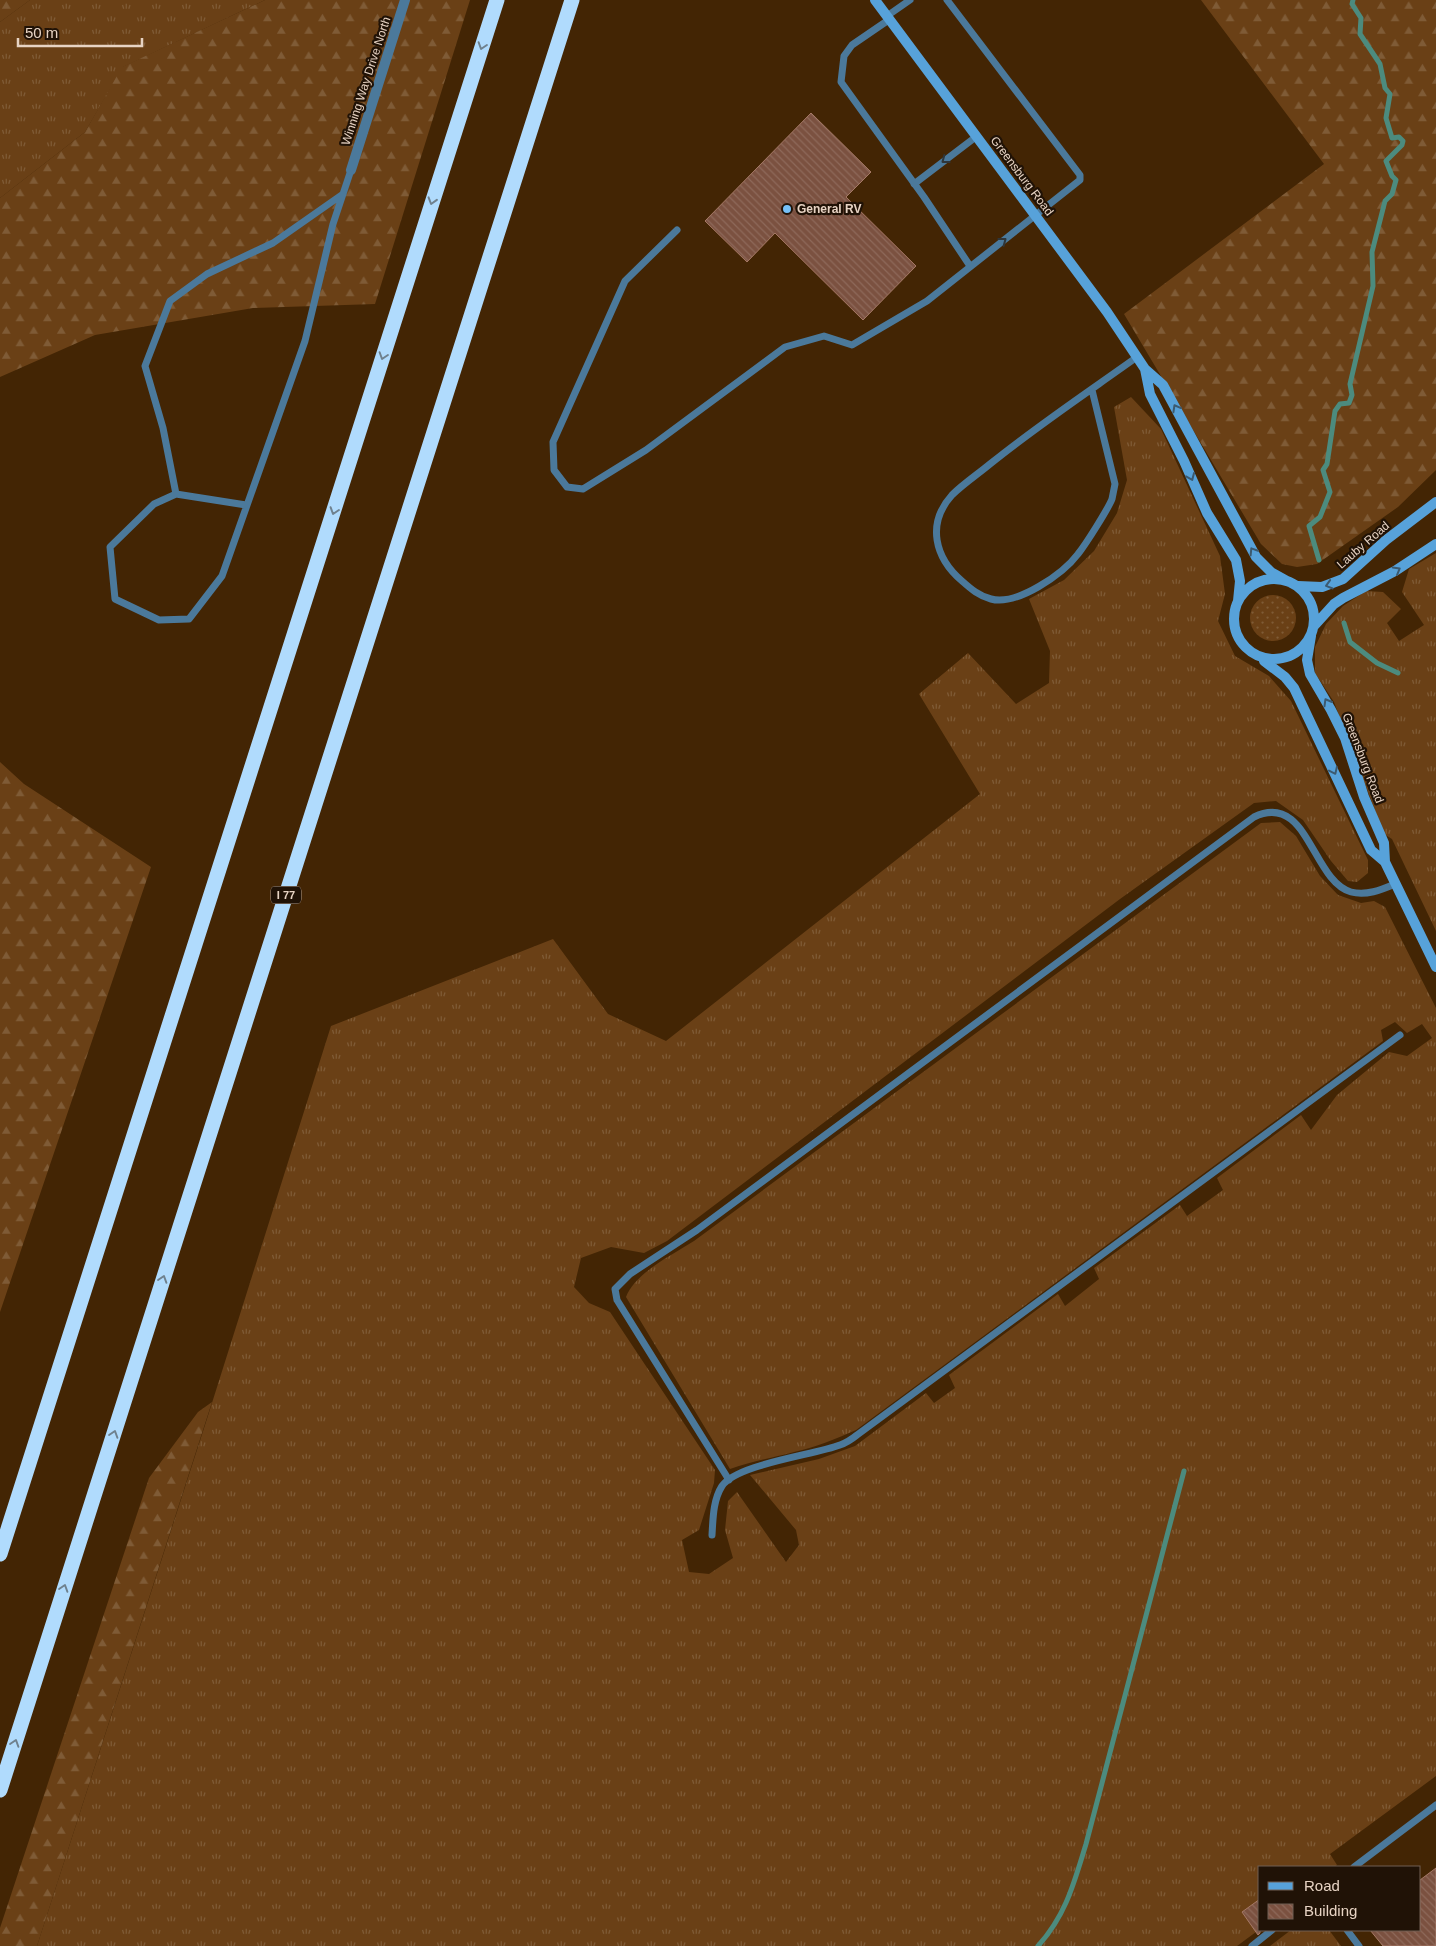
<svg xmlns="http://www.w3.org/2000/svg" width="1436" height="1946" viewBox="0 0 1436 1946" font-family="Helvetica,sans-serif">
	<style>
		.grass { fill: url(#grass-tufts) }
		.forest { fill: url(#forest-firs) }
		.garden { fill: url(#garden-dots) }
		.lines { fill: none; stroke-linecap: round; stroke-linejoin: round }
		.stream { stroke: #4c8b7e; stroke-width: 5 }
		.building { fill: url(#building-back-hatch); stroke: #a67966 }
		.lane { stroke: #4b799b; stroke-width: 7 }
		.street { stroke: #4b799b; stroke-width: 10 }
		.secondary { stroke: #57a2da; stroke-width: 10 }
		.highway { stroke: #b0dbfd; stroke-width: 15 }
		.oneway { stroke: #6f818e }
		.oneway2 { stroke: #2f363a }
		.oneway3 { stroke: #3c5a70 }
		.poi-dot { fill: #76c0f7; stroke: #201206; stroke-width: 2 }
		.labels { text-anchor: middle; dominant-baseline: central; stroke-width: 4.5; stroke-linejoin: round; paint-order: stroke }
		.shield { fill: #201206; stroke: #ab998a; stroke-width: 1 }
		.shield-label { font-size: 11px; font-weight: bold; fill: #e7d3c3 }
		.street-label { font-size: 12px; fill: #e7d3c3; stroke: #201206 }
		.poi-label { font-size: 12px; font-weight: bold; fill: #e7d3c3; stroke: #201206; text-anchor: start }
	</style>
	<defs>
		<pattern id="grass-tufts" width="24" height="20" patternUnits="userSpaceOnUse" patternTransform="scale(1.25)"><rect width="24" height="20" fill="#6a4016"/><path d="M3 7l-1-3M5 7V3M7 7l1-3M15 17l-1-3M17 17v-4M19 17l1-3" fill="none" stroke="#7f5b36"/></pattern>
		<pattern id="forest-firs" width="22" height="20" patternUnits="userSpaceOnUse" patternTransform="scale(1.25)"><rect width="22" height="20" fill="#6a4016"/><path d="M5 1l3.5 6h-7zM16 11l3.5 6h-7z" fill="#7f5b36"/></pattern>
		<pattern id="garden-dots" width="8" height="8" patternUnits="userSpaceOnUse" patternTransform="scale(1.25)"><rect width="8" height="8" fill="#6a4016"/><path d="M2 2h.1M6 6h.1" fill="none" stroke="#7f5b36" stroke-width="1.8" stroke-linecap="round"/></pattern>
		<pattern id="building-back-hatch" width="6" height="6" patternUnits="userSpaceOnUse" patternTransform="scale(1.25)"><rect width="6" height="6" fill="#7b5140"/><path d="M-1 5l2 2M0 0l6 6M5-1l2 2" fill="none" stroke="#8e695a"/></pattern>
	</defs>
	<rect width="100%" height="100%" fill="#432504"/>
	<path class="grass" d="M30,0h235l-142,67 -38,65 -85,66v-176z
		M1131,397l30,32 59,127 5,38 -7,27 17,35 34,20 22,25 77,159v13l-11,9 -9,-1 -17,-20 -28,-41 -27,-19 -22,2 -134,96 -453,342 -23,12 -33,-6 -30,11 -7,29 15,16 21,9 105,158 -1,13 -15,47 -17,10 7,32 20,2 24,-16 -8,-28 3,-29 9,-9 49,70 13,-17 -3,-15 -46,-55 69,-16 36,-13 71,-53 8,10 21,-15 -6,-13 109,-81 7,12 34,-27 -5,-11 86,-63 7,11 36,-26 -6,-12 84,-63 10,15 26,-35 52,-43 18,4 25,-18 -10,-14 -15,9 -12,-11 -14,8 2,11 -527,389c-20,9 -40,17 -62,22 -22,6 -41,9 -64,17l-104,-172c9,-24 46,-42 68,-56l567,-418 19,-1 16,14 24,40 18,19 23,8 13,-2 11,6 51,101v768l-106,78 7,11 -3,2h-74v62l-23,17h-1200l169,-524 125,-396 222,-87 55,75 58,27 314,-247 -61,-100 49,-41 48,51 33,-21 1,-32 -21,-52 35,-19 30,-29 23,-38 10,-33 -13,-73z
		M1436,553v378l-44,-92 -8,-5 -50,-132 -19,-29v-26l11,-23 17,-18 23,-15 17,1 18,17 -14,14 12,18 25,-16 -22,-33 7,-23z
		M1291,1930h38l12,16h-71z"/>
	<path class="forest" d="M0,0h30l-30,22z
		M265,0h205l-95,304 -122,4 -158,27 -95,42v-179l85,-66 37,-65z
		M1201,0h235v470l-38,37 -81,57 -20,3 -15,-3 -21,-20 -137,-230 200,-150z
		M0,762l24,22 127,83 -151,445z
		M212,1402l-175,544h-37v-18l149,-450 49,-66z"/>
	<path class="garden" d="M1250 618a23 23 0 1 1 46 0a23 23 0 1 1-46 0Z"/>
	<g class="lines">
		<path class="stream" d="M1319,560l-10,-34 11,-9 10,-25 -7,-22 4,-6 8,-53 5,-7 9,-1 3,-8 -2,-11 23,-98 -1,-34 13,-51 7,-7 4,-14 -4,-4 -6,-15 16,-16 1,-4 -4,-4 -7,1 -6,-20 4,-24 -5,-6 -5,-24 -20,-30 1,-16 -9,-14 1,-4
			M1344,623l6,19 27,21 21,10
			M1038,1946c28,-31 36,-63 48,-102l98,-373"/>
	</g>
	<path class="building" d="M811,113l60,59 -25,25 70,69 -53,54 -88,-87 -28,29 -42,-41z
		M1436,1868v78h-53l-13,-16h50v-50z
		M1260,1899v34l-2,2 -16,-23z"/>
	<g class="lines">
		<path class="lane" d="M887,16l23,-16
			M890,19l-38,26 -8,11 -3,26 83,115 46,69
			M914,184l63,-48
			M677,230l-52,51 -72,161 1,28 13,17 16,2 63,-39 139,-103 39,-11 28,9 75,-44 153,-121v-5l-133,-175
			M1092,390l23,94c-1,5 -2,10 -3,15 -4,10 -26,45 -34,55 -15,20 -61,52 -87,45 -12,-3 -20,-10 -29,-18 -27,-23 -36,-57 -10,-86 11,-11 26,-21 38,-31 47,-38 98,-72 147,-107
			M176,494l-13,-66 -18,-62 25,-65 37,-27 66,-31 70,-49
			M246,505l-70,-11 -22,10 -44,43 5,52 44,21 30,-1 33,-43 83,-235 28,-117 18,-54
			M729,1480l-112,-180 -2,-11 15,-15 67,-44 557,-413c54,-26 58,64 97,75 15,4 30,-2 44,-8
			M712,1535c1,-16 1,-35 10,-49 15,-22 92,-31 118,-41 6,-2 12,-6 17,-10l543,-400
			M1354,1867l82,-62
			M1347,1930l12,16
			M1252,1946l20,-16"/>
		<path class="street" d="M351,170l54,-170"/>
		<path class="secondary" d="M875,0l232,312 38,57 18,16 93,172 15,15 18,10
			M1145,369l5,25 34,67 23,52 29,47 4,21 -2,20
			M1234 619a40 40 0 1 1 80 0a40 40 0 1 1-80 0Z
			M1298,586l24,1 21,-8 43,-39 50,-38
			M1314,626l20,-22 9,-6 52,-27 41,-27
			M1311,636l-4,24 3,14 21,36 14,28 19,59 20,46 1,19 51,105
			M1264,661l21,16 9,11 77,162 14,12"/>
		<path class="highway" d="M0,1554l497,-1554
			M0,1790l572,-1790"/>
	</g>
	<defs><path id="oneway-chevron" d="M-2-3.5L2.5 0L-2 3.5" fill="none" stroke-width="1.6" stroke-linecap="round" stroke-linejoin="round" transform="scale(1.25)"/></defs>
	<g class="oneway">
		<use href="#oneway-chevron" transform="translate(482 46) rotate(108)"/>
		<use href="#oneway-chevron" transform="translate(432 201) rotate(107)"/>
		<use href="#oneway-chevron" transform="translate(383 356) rotate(108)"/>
		<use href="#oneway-chevron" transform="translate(334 511) rotate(108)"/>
		<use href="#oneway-chevron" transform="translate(163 1279) rotate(-72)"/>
		<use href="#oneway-chevron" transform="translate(114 1434) rotate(-72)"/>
		<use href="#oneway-chevron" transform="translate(64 1588) rotate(-72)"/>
		<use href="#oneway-chevron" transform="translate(15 1743) rotate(-72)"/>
	</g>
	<g class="oneway2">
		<use href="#oneway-chevron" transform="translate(945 160) rotate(143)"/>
		<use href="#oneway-chevron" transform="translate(1003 241) rotate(-37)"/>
	</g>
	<g class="oneway3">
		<use href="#oneway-chevron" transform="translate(1176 408) rotate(-119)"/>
		<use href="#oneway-chevron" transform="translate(1191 477) rotate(67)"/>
		<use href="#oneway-chevron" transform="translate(1253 551) rotate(-122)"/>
		<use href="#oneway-chevron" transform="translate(1397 570) rotate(-30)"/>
		<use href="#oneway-chevron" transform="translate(1329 585) rotate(163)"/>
		<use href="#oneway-chevron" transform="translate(1327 702) rotate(-120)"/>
		<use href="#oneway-chevron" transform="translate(1334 771) rotate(65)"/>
	</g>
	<circle class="poi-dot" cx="787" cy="209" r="5"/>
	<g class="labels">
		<rect class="shield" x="271" y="886.5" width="30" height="17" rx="4"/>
		<g class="shield-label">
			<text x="286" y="895">I 77</text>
		</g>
		<g class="street-label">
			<text transform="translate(366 81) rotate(-72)">Winning Way Drive North</text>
			<text transform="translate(1022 176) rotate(53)">Greensburg Road</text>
			<text transform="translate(1363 545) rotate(-41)">Lauby Road</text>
			<text transform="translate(1363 758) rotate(69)">Greensburg Road</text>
		</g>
		<g class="poi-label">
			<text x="797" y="209">General RV</text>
		</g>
	</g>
	<rect x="1258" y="1866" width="162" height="65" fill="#201206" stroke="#705f52"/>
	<rect x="1268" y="1882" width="25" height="8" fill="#57a2da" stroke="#705f52"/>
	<text x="1304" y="1891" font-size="15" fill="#e7d3c3">Road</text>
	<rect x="1268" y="1904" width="25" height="15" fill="url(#building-back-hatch)" stroke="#705f52"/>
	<text x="1304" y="1916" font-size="15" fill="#e7d3c3">Building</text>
	<path d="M18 38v8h124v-8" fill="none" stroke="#e7d3c3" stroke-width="2.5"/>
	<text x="25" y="38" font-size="15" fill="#e7d3c3" stroke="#201206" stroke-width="4" paint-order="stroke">50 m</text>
</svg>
